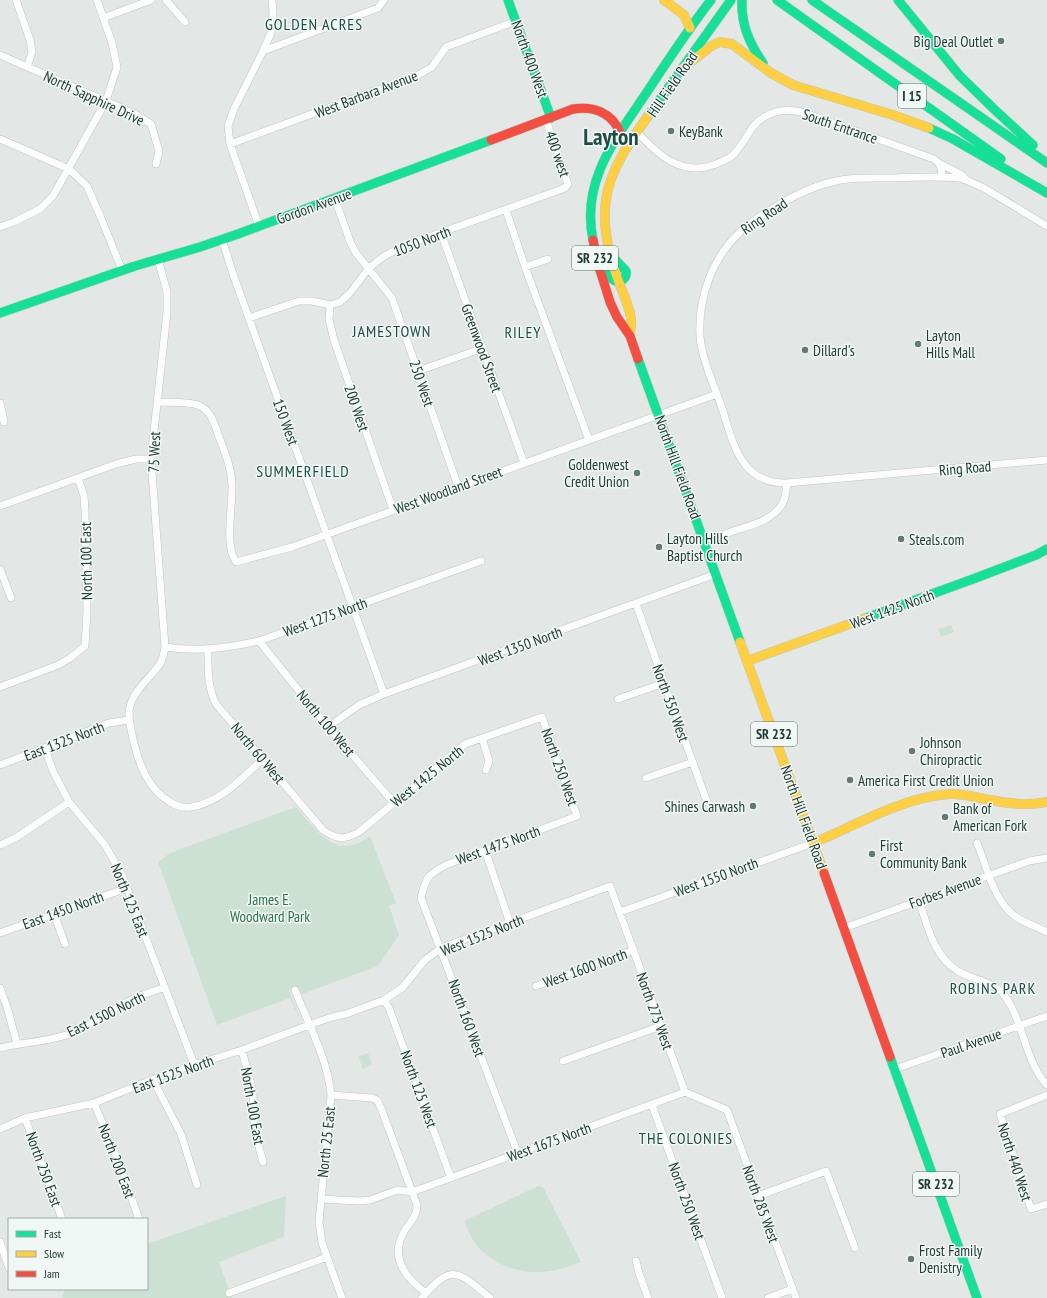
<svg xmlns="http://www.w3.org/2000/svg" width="1047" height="1298" viewBox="0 0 1047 1298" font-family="'PT Sans Narrow',sans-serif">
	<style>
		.green { fill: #cce1d4 }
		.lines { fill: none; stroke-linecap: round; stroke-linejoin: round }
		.street-casing { stroke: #c0c5c3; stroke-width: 8 }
		.fast-casing { stroke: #bec6c3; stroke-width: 10 }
		.slow-casing { stroke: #bec6c3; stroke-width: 10 }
		.jam-casing { stroke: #bec6c3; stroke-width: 10 }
		.street { stroke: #fbfcfb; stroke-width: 7 }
		.fast { stroke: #16e098; stroke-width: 9 }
		.slow { stroke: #ffcf43; stroke-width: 9 }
		.jam { stroke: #f24e42; stroke-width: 9 }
		.poi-dot { fill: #657873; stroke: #f0f7f4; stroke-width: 1.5 }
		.labels { text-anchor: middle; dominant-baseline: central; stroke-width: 3; stroke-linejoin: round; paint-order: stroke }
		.shield { fill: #f0f7f4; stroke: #5f736e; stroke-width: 1 }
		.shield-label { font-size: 14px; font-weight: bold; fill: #213b35 }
		.poi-label { font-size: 15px; fill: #213b35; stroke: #f0f7f4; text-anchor: start }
		.street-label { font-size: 15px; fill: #213b35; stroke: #f0f7f4 }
		.park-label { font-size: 15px; fill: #2d704b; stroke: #f0f7f4 }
		.neighbourhood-label { font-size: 16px; letter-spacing: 1px; fill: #1e4c44; stroke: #f0f7f4 }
		.town-label { font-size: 23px; font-weight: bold; fill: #1e4c44; stroke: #f0f7f4 }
	</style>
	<rect width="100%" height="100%" fill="#e3e8e6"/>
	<path class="green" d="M951,625l3,7 -13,5 -3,-8z
		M296,807c21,24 40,55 74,29l26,67 -7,3 10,29 -21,31 -76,28 -3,-7 -10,4 11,28 -10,-21 -73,27 -59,-163 12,-9z
		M368,1053l4,12 -10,4 -3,-13z
		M538,1186l5,1 38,75c-35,15 -71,15 -100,-12 -8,-7 -13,-20 -17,-29z
		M286,1196l-2,41 -65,25 13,36h-170l3,-9h82v-45z"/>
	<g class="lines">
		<defs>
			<path id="street" d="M16,0l14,40 2,12 -5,15
				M166,0l19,22
				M103,18l48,-18
				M263,51l115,-43 6,-8
				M0,55l135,59 16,10 8,27 -3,13
				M637,132c22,24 45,45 79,32 6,-3 12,-4 17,-9 8,-8 13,-18 19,-27 13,-17 34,-21 53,-15l129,46c7,5 8,10 8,18
				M0,139l69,30 18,17 14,32 21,52
				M230,144l188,-69 14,-8 14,-20 70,-26
				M939,163l23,12 3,3
				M335,199l16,45 5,9 36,45 66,188
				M506,210l19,57 64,173
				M259,226l-29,-82 -2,-18 6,-17 29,-58 8,-18 2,-20 -1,-13
				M1047,226l-63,-38 -18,-8 -7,-2c-22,-2 -45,-1 -66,0 -21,0 -41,-1 -61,4 -22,5 -41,15 -60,27 -11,7 -23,13 -32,23 -28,26 -42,66 -40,104 2,24 13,46 21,69 12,36 18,79 66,78l260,-23
				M0,227l14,-5 26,-13 13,-13 53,-95 11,-34 -5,-24 -15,-43
				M441,233l83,230
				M222,239l11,35 151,420
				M158,259l9,33v20l-16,147 14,188c-1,5 -2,12 -5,17 -9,13 -26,26 -30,42 -3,11 1,22 3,33 6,25 14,49 37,63 6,4 14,6 21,5 29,-4 51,-29 72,-48
				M525,267l23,-8
				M330,305l-1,14 5,21 59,170
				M249,318l50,-17h13l18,4 10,-3 10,-9 19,-25 14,-11 18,-10 164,-59 3,-4 -22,-64
				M418,371l65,-23
				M157,402c12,1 33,-1 43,4 11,5 14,17 18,28 6,16 13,32 14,50 1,20 -8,62 4,78l56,-15 425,-153
				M0,403l4,19
				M0,506l116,-42 20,-5h15
				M706,543c7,-3 15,-7 22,-10 18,-7 41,-10 53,-27 5,-7 5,-15 6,-23
				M0,569l11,29
				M636,604l71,198
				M259,641l69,86 66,76
				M165,647c34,5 61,1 94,-6l222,-80
				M208,649c0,19 -1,37 8,55l107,126c14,10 21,10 36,2l106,-88 77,-27 35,99 -131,49c-19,10 -20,12 -25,33l97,256
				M0,687l58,-22 12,-7 15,-12 2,-35 -2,-100 -1,-15 -6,-18
				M618,699l46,-16
				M328,727l31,-22 25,-11 332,-120
				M482,738l7,23 -3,9
				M45,749l8,22 16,31 36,43 17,30 72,189
				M0,765l109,-42 20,-3
				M646,778l47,-16
				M977,843c10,24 17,59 39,74 9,6 21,10 31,15
				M0,845l17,-8 52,-35
				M485,850l25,73
				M919,901c9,25 14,55 39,70 14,9 35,10 46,24 20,26 20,65 43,90
				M620,912l193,-69
				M54,914l11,30
				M844,928l185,-67 18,-3
				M0,933l127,-45
				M536,986l98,-36
				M0,988l7,19 10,37
				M295,990c13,33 33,70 36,105l-12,127 3,21 20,55
				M384,1000l5,8 62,170
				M0,1048c23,-6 49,-6 72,-15 19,-8 35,-20 53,-30 12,-7 27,-11 40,-16
				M242,1050l11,42 1,36 9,34
				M563,1061l98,-35
				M895,1069l152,-53
				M153,1080l28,54 16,51
				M331,1095l41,3 5,2 4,8 36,97c0,11 -6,16 -12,25 -16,26 -1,47 21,63
				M1047,1095l-47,19 31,95 16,-5
				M94,1103l26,62 19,54
				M652,1105l70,193
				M25,1118l37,101
				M0,1129l25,-11 69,-15 80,-32 68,-21 67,-25 23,-8 14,-3 38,-14 18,-12 23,-28 16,-12 169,-62 75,206 42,18 69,188
				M758,1196l68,-25 29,77
				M321,1199l37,2 12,-1 28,-10 14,2 273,-100
				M0,1242l9,26
				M636,1261l3,12 9,25
				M229,1293l98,-36
				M422,1298c29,-36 38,-26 68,0
				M768,1298l24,-9"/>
			<path id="fast" d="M508,0l43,118
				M742,0c-1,24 7,43 21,63
				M777,0l224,159
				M812,0l235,163
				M898,0l62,76 36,35 37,34
				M648,116l83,-116
				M929,128l24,11 94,54
				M593,240c-12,-58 21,-99 52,-145 21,-32 42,-64 66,-95
				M605,266c4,10 4,14 15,16 4,-3 7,-5 6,-11l-15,-16
				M0,313l135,-47 65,-19 38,-13 253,-94
				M638,359l102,283
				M866,618l107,-39 63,-24 11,-6
				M890,1057l87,241"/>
			<path id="slow" d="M664,0l20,15 6,13
				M682,69l29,-23 9,-4 12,2 39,29 22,12 100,30 36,13
				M630,336c0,-6 2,-12 1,-18 -3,-16 -11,-31 -16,-47 -22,-69 -7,-99 33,-155
				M740,642l84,231
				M747,661l119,-43
				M813,843c44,-18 89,-46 137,-49 13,-1 27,4 40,6 19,4 37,6 57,2"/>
			<path id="jam" d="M491,140l82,-31c20,-3 38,3 47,23
				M593,240l6,27 11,35 7,15 13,19 8,23
				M824,873l66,184"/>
		</defs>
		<use href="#street" class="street-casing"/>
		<use href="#fast" class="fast-casing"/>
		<use href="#slow" class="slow-casing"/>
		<use href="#jam" class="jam-casing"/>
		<use href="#street" class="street"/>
		<use href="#fast" class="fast"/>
		<use href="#slow" class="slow"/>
		<use href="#jam" class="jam"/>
	</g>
	<g class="poi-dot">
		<circle cx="1001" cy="41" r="4"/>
		<circle cx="671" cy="131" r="4"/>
		<circle cx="918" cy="344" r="4"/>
		<circle cx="805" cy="350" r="4"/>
		<circle cx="637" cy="473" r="4"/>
		<circle cx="901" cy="539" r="4"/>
		<circle cx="659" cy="547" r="4"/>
		<circle cx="912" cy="751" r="4"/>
		<circle cx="850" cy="780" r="4"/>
		<circle cx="753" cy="806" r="4"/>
		<circle cx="945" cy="817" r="4"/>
		<circle cx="872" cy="854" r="4"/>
		<circle cx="911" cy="1259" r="4"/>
	</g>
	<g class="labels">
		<g class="shield">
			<rect x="898" y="84" width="28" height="24" rx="3"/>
			<rect x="572" y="246" width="46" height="24" rx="3"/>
			<rect x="751" y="722" width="46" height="24" rx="3"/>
			<rect x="913" y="1172" width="46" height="24" rx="3"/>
		</g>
		<g class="shield-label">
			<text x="912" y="96">I 15</text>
			<text x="595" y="258">SR 232</text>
			<text x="774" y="734">SR 232</text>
			<text x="936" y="1184">SR 232</text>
		</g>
		<g class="poi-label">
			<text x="993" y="41" text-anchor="end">Big Deal Outlet</text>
			<text x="679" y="131">KeyBank</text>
			<text x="926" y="335">Layton<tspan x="926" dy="17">Hills Mall</tspan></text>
			<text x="813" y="350">Dillard's</text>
			<text x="629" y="464" text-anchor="end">Goldenwest<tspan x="629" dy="17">Credit Union</tspan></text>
			<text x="667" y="538">Layton Hills<tspan x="667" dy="17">Baptist Church</tspan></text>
			<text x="909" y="539">Steals.com</text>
			<text x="920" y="742">Johnson<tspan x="920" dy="17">Chiropractic</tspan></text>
			<text x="858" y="780">America First Credit Union</text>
			<text x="745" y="806" text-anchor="end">Shines Carwash</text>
			<text x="953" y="808">Bank of<tspan x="953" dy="17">American Fork</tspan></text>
			<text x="880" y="845">First<tspan x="880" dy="17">Community Bank</tspan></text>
			<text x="919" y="1250">Frost Family<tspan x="919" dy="17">Denistry</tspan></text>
		</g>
		<g class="street-label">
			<text transform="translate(530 59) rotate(70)">North 400 West</text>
			<text transform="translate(672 84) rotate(-55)">Hill Field Road</text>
			<text transform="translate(366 94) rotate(-21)">West Barbara Avenue</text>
			<text transform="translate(94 98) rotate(25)">North Sapphire Drive</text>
			<text transform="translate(840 126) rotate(19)">South Entrance</text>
			<text transform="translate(558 154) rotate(71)">400 west</text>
			<text transform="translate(314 206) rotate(-20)">Gordon Avenue</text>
			<text transform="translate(764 216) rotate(-34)">Ring Road</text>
			<text transform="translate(422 241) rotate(-21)">1050 North</text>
			<text transform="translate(482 348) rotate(70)">Greenwood Street</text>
			<text transform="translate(422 383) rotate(71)">250 West</text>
			<text transform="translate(357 408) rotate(71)">200 West</text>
			<text transform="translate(286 422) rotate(70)">150 West</text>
			<text transform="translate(154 452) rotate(-88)">75 West</text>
			<text transform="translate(678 467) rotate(70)">North Hill Field Road</text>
			<text transform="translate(965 468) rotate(-5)">Ring Road</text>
			<text transform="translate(448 490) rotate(-20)">West Woodland Street</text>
			<text transform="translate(86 561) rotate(-91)">North 100 East</text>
			<text transform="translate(892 609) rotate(-20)">West 1425 North</text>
			<text transform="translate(325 617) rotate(-20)">West 1275 North</text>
			<text transform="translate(520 646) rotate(-20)">West 1350 North</text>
			<text transform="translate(671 703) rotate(70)">North 350 West</text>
			<text transform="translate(326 723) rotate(50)">North 100 West</text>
			<text transform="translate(64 741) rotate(-21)">East 1325 North</text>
			<text transform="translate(258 753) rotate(50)">North 60 West</text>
			<text transform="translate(560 767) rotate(70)">North 250 West</text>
			<text transform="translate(427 776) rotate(-39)">West 1425 North</text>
			<text transform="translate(804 817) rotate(70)">North Hill Field Road</text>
			<text transform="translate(498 845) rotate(-20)">West 1475 North</text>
			<text transform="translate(716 877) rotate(-20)">West 1550 North</text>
			<text transform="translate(945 891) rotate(-20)">Forbes Avenue</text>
			<text transform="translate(130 900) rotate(68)">North 125 East</text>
			<text transform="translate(63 910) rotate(-20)">East 1450 North</text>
			<text transform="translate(482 935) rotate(-22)">West 1525 North</text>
			<text transform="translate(585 968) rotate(-20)">West 1600 North</text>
			<text transform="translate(655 1011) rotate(70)">North 275 West</text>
			<text transform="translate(106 1014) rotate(-26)">East 1500 North</text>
			<text transform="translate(467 1018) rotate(70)">North 160 West</text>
			<text transform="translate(971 1043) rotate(-19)">Paul Avenue</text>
			<text transform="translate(173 1074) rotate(-20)">East 1525 North</text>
			<text transform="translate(419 1089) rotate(70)">North 125 West</text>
			<text transform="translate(253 1106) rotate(80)">North 100 East</text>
			<text transform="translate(326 1142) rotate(-84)">North 25 East</text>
			<text transform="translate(549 1142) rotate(-20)">West 1675 North</text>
			<text transform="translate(117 1161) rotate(69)">North 200 East</text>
			<text transform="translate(1015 1162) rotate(72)">North 440 West</text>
			<text transform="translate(44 1169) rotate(70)">North 250 East</text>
			<text transform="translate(687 1201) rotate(70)">North 250 West</text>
			<text transform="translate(761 1204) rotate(70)">North 285 West</text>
		</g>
		<g class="park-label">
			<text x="270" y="899">James E.<tspan x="270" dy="17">Woodward Park</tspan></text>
		</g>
		<g class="neighbourhood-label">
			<text x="314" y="24">GOLDEN ACRES</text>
			<text x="392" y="331">JAMESTOWN</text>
			<text x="523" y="332">RILEY</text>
			<text x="303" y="471">SUMMERFIELD</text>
			<text x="993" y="988">ROBINS PARK</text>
			<text x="686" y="1138">THE COLONIES</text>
		</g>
		<g class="town-label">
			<text x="611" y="136">Layton</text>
		</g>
	</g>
	<rect x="8" y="1218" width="140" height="72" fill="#f0f7f4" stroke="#9daca8"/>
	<rect x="16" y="1231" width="20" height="6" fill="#16e098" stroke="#9daca8"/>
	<text x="44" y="1238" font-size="12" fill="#213b35">Fast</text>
	<rect x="16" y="1251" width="20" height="6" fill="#ffcf43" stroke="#9daca8"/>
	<text x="44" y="1258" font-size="12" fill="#213b35">Slow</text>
	<rect x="16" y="1271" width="20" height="6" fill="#f24e42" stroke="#9daca8"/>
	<text x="44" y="1278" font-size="12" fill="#213b35">Jam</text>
</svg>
